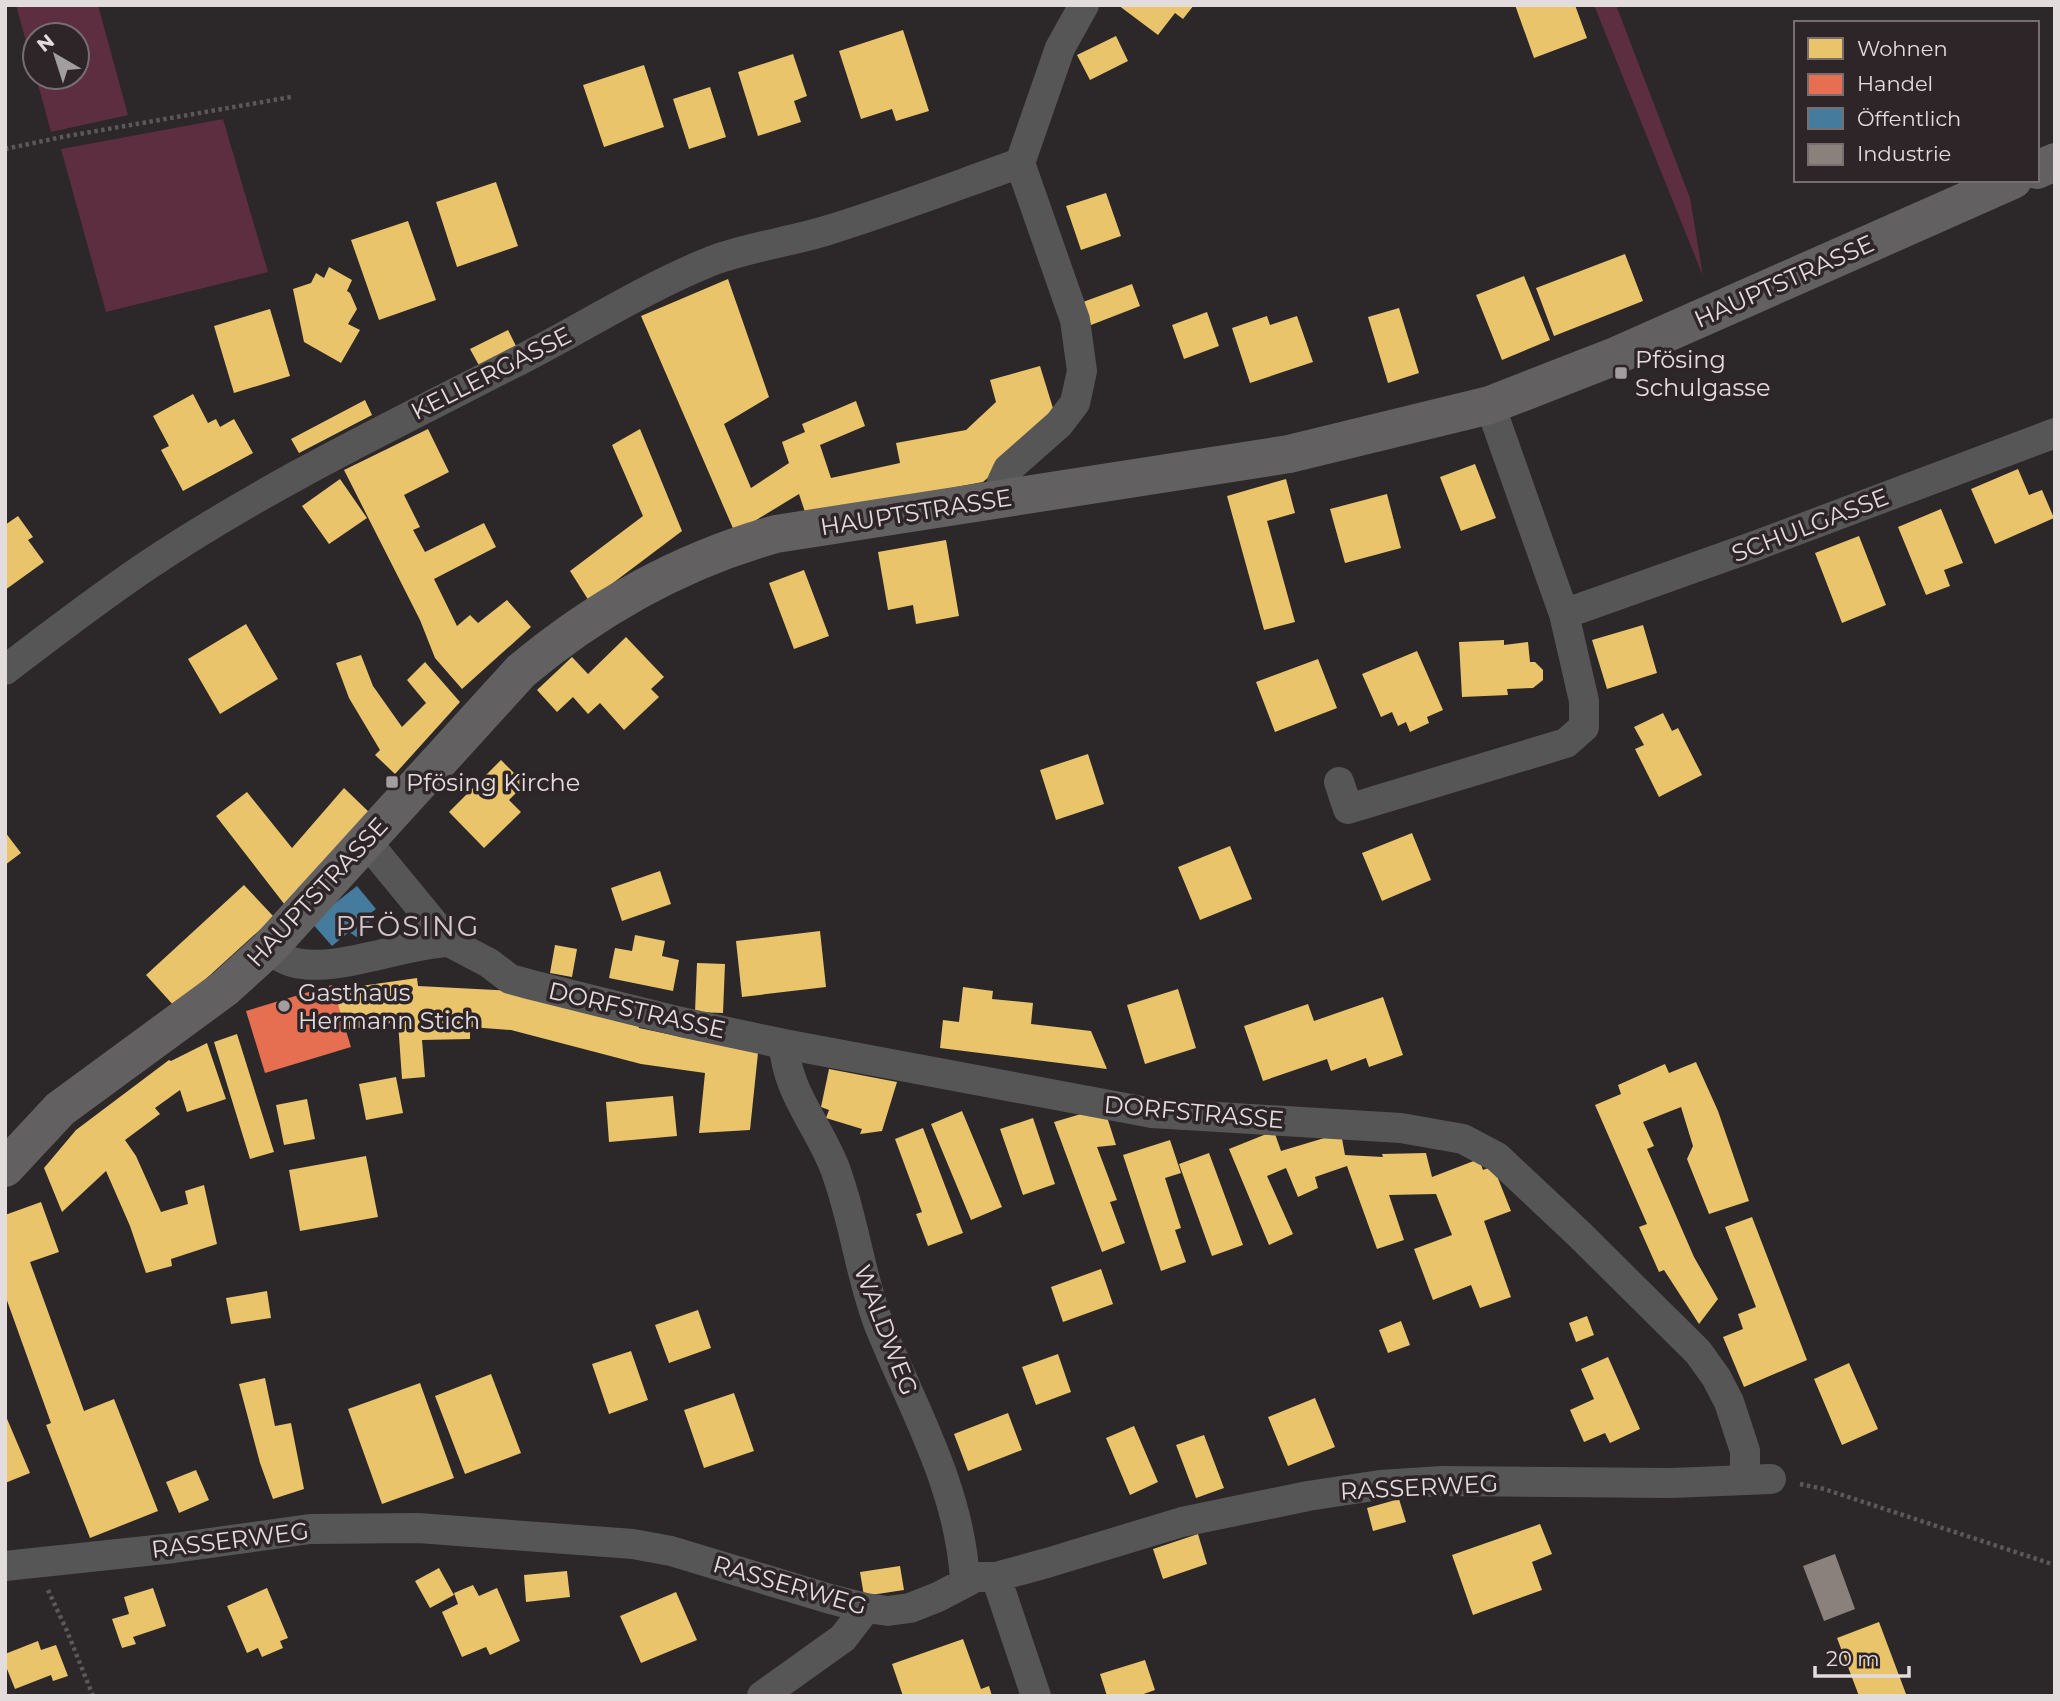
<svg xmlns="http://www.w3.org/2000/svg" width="2060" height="1701" viewBox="0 0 2060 1701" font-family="Montserrat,sans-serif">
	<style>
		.green { fill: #5c2e3f }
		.homes { fill: #e9c46a }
		.shops { fill: #e76f51 }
		.public { fill: #457b9d }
		.industry { fill: #8a817c }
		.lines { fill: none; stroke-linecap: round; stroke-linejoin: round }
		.path { stroke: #5b5859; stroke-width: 4.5; stroke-dasharray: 3.5 3.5; stroke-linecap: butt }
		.street { stroke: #575656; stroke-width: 30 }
		.secondary { stroke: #626061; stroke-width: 38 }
		.poi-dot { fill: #a29d9e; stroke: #2e2528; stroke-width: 2.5 }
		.labels { text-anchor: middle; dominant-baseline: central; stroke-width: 7; stroke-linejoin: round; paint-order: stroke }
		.street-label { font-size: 24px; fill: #e2dcdd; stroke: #2e2528 }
		.poi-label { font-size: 24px; fill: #e2dcdd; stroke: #2e2528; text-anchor: start }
		.quarter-label { font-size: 28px; letter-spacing: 2px; fill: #d4c8cc; stroke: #2e2528 }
	</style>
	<rect width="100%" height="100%" fill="#2c2729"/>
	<path class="green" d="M16,5h82l30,110 -77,17 -15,-55h41v-42h-42v40z
		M1594,5h22l74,193 13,78z
		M223,119l45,153 -162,40 -45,-163z"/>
	<path class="homes" d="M1118,5h76l-11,14 -8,-6 -17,22z
		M1515,5h60l12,33 -53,20z
		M903,30l26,81 -33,10 -4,-12 -31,10 -22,-68z
		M1116,36l12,25 -38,19 -13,-25z
		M793,54l14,42 -13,5 7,21 -43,14 -20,-64z
		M644,65l20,62 -60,20 -21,-62z
		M710,87l16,50 -37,12 -16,-50z
		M496,182l22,64 -61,21 -21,-65z
		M1106,193l15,43 -40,14 -15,-44z
		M408,221l28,79 -57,20 -28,-80z
		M1625,254l18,47 -89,35 -18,-48z
		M329,267l23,13 -5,11 3,2 7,16 -9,15 12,6 -19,33 -37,-21 -11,-53 18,-6 5,-10 8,5z
		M1524,276l26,64 -48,20 -26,-65z
		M728,279l41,118 -45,27 27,64 38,-25 -7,-21 23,-10 -3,-8 54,-23 9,25 -45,19 11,33 69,-15 -4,-20 70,-13 30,-28 -6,-22 50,-14 16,52 -73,64 -177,33 -7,-21 -64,39 -94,-217z
		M1132,284l8,22 -49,19 -8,-23z
		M1399,308l20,65 -31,10 -20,-66z
		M270,309l20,67 -56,17 -20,-67z
		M1207,312l12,34 -35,13 -12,-34z
		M1267,316l3,9 27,-9 16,46 -63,21 -18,-55z
		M508,330l10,20 -37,19 -11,-20z
		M193,394l15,29 8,-4 4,8 14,-8 19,34 -70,38 -22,-41 8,-4 -16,-30z
		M365,400l7,15 -73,38 -8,-14z
		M428,429l21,43 -45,23 16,32 -7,3 12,22 59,-29 12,24 -62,32 23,47 13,-11 8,8 29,-23 24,27 -69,62 -27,-31 -15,-38 -76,-150z
		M640,429l42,102 -93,70 -19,-30 73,-55 -31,-71z
		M1475,464l21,54 -35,13 -21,-54z
		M2018,469l11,26 13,-5 12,28 -59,26 -24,-55z
		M340,479l27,39 -38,26 -27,-38z
		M1286,479l9,34 -28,8 28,101 -31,8 -37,-134z
		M1387,494l14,54 -56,15 -15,-54z
		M1941,509l22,54 -19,7 6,16 -24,9 -28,-68z
		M18,516l15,21 -5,3 16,22 -39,28v-65z
		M1859,536l27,69 -44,18 -27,-70z
		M946,540l13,76 -43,8 -3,-19 -25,5 -10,-58z
		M804,570l25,66 -35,13 -25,-66z
		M246,624l32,55 -58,35 -32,-55z
		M1643,625l14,48 -50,16 -15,-49z
		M626,637l38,40 -13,12 8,8 -35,33 -24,-27 -12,11 -15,-17 -16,15 -20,-22 35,-33 16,17z
		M1504,640v5l24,-3 2,20h5l8,8v10l-10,8 -26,1 1,6 -46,2 -3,-55z
		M1417,651l26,59 -16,7 2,6 -19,9 -4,-10 -8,4 -6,-14 -11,5 -19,-43z
		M361,655l12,31 29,41 24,-24 -19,-23 18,-18 35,40 -65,72 -20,-19 5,-5 -31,-52 -13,-35z
		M1318,659l19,49 -62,24 -19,-50z
		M1663,713l9,18 6,-3 24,47 -43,22 -24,-48 9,-4 -10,-18z
		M1088,754l16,50 -48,16 -16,-50z
		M501,760l24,24 -16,16 12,12 -37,36 -35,-36z
		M344,788l26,25 -85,92 -69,-89 31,-24 45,56z
		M5,832l16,21 -16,12z
		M1412,833l19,47 -49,21 -20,-48z
		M1230,846l22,53 -52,21 -22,-53z
		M660,871l11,33 -49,17 -11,-33z
		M244,885l30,32 -99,90 -29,-32z
		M820,931l6,56 -84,10 -6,-56z
		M635,935l30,6 -3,15 17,4 -6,31 -64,-13 6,-30 17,3z
		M555,945l22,4 -5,28 -22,-4z
		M697,963l28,1 -2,49 -28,-1z
		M417,978l1,8 95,5 125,32 1,5 119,25 -8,77 -51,3 6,-60 -64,-9 -130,-34 -41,-3v12l-48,1 3,37 -23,2 -4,-57 -53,8 -12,-40z
		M963,987l30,4 -1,8 41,4 -2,21 60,7 16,38 -167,-21 3,-28 16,2z
		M1178,989l18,59 -51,16 -18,-59z
		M1383,997l20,58 -34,12 -3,-9 -35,13 -4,-12 -64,22 -19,-55 64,-22 6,17z
		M237,1034l37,118 -24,7 -36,-117z
		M207,1043l19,56 -39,13 -7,-22 -25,18 5,6 -35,26 11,16 25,56 27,-8 -3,-13 19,-6 13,59 -46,15 1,7 -26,7 -16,-47 -24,-55 -44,41 -18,-44 32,-38 93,-70 2,1z
		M1696,1062l22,49 31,90 -40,13 -22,-55 6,-13 -12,-39 -38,15 11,24 -7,3 47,108 24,42 -19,25 -35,-54 -5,2 -20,-45 8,-3 -52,-119 26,-11 -3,-9 47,-21 4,9z
		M829,1069l68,13 -15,49 -22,3 2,-5 -36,-11 3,-8 -8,-3z
		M396,1077l7,36 -37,7 -7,-36z
		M673,1096l4,40 -68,6 -3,-40z
		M307,1099l8,40 -31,6 -8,-40z
		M962,1111l40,96 -31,13 -40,-96z
		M1081,1114h25l10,31 -19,2 20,53 -7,2 15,41 -23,9 -48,-130z
		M1033,1118l22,66 -32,11 -23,-66z
		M923,1128l40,105 -35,13 -12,-32 6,-2 -27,-73z
		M1274,1131l7,20 60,-18 4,22 38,2 -1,-3 44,-1 6,24 47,-18 4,11 10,-4 18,45 -27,10 27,76 -31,11 -9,-23 -38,15 -19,-51 38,-14 -16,-41 -47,1 15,45 -27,9 -30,-83 -32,11 3,11 -20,9 -12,-29 -19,8 26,58 -24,11 -40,-96z
		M1170,1140l11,33 -16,5 16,50 -6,2 11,32 -25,9 -38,-116z
		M1209,1153l34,92 -31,11 -33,-92z
		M366,1156l12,61 -78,14 -11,-61z
		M41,1202l18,50 -29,10 54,149 30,-12 44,112 -68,27 -44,-113 5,-2 -46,-128v-80z
		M1752,1217l55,143 -63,27 -21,-50 20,-8 -5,-15 18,-7 -31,-80z
		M1101,1269l12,35 -50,18 -12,-35z
		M267,1291l4,27 -40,6 -5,-26z
		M698,1310l13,38 -42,15 -14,-38z
		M1587,1316l7,19 -18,7 -7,-19z
		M1401,1321l9,24 -22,8 -9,-23z
		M631,1351l17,49 -39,14 -17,-50z
		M1058,1354l13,38 -35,13 -14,-38z
		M1608,1357l32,72 -30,14 -5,-10 -21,9 -14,-32 24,-11 -13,-30z
		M1849,1363l29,66 -36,16 -28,-66z
		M491,1374l30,79 -56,21 -30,-78z
		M265,1378l10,48 16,-3 13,66 -31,10 -13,-36 -21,-79z
		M420,1383l34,95 -72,26 -34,-95z
		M734,1393l20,58 -50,17 -20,-58z
		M1315,1398l20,49 -47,19 -20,-49z
		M1008,1413l14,37 -54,21 -14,-37z
		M5,1414l25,59 -25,10z
		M1134,1426l24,56 -28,13 -24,-57z
		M1204,1435l20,53 -28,10 -20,-53z
		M196,1470l13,30 -30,13 -13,-31z
		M1399,1499l7,23 -33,9 -6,-23z
		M1540,1524l12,30 -20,8 10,28 -69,25 -21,-60z
		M1198,1534l9,30 -44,15 -10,-30z
		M900,1566l4,24 -40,6 -4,-24z
		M439,1568l15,27 -24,13 -15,-27z
		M567,1571l3,26 -44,5 -2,-27z
		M473,1585l6,11 18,-8 23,53 -30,14 -4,-8 -24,10 -20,-45 16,-8 -4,-11z
		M153,1588l13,38 -33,11 3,7 -14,4 -10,-29 17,-5 -5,-17z
		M267,1588l21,50 -8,3 3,7 -21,9 -4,-9 -11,5 -20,-47z
		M676,1592l21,48 -56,23 -21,-47z
		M1879,1622l27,72 -3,2h-44l-22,-58z
		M963,1639l18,50 8,-3 3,10h-89l-11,-32z
		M38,1641l3,9 15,-5 12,31 -15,5 -2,-6 -36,14 -10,-25v-10z
		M1145,1660l10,30 -17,6h-31l-7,-22z"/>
	<path class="shops" d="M332,985l19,62 -86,26 -19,-62z"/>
	<path class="public" d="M357,886l19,23 -9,7 4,10 -8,10 -5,2 -9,-6 -17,14 -21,-24z"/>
	<path class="industry" d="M1835,1554l20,55 -31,12 -21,-55z"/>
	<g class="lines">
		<path class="path" d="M5,149l57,-12 229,-40
			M1800,1484l24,5 231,76
			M48,1590l19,41 26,65"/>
		<path class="street" d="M1003,499l-1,-17 6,-13 51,-45 16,-21 7,-32 -7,-51 -55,-157 40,-115 24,-43
			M1564,614l191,-68 300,-113
			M5,670c47,-36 94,-72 143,-105 115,-77 239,-137 362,-200 68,-34 133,-77 204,-105 36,-13 74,-18 111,-29 66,-20 130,-45 195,-68
			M1339,782l9,27 218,-66 18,-16v-26l-20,-87 -74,-209
			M366,841l83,101 40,21 21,16 22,6 149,37 103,22 368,69 249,15 62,11 34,18 82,77 119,118 18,25 13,25 16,49v28
			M268,949c7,4 15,11 24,13 43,12 109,-18 157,-20
			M784,1044c2,46 33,80 50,122 20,51 25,107 45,159 34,84 81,163 86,256
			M5,1566l169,-18 136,-19 108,-1 215,16 38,7 159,48 36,9 22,3 22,-3 28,-11 38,-20h20l51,-14 135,-41 126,-26 72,-11 62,-4 229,2 100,-4
			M996,1577l40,119
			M762,1696l81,-58 23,-30"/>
		<path class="secondary" d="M2037,170l18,-8
			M5,1168l55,-59 165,-121 43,-39 253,-278c74,-62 161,-111 255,-137l513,-80 201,-49 123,-48 400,-177"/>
	</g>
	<g class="poi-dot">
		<rect x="1614" y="366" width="14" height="14" rx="3.5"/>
		<rect x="385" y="775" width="14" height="14" rx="3.5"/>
		<circle cx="284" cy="1006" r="7"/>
	</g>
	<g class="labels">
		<g class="street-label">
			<text transform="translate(1784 281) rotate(-24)">HAUPTSTRASSE</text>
			<text transform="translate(491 373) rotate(-27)">KELLERGASSE</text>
			<text transform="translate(916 512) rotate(-9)">HAUPTSTRASSE</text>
			<text transform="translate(1810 525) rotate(-21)">SCHULGASSE</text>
			<text transform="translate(317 892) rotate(-47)">HAUPTSTRASSE</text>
			<text transform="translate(637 1010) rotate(13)">DORFSTRASSE</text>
			<text transform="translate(1194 1112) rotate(5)">DORFSTRASSE</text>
			<text transform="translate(886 1330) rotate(69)">WALDWEG</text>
			<text transform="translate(1419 1487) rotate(-3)">RASSERWEG</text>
			<text transform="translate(230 1540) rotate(-7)">RASSERWEG</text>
			<text transform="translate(790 1585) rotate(16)">RASSERWEG</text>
		</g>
		<g class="poi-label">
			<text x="1635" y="359">Pfösing<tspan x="1635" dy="28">Schulgasse</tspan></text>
			<text x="406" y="782">Pfösing Kirche</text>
			<text x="298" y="992">Gasthaus<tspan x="298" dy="28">Hermann Stich</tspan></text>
		</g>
		<g class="quarter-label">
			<text x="408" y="926">PFÖSING</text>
		</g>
	</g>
	<rect width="2060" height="1701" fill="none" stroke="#e2dcdd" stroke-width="14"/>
	<rect x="1794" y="21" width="245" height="161" fill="#2e2528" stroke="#766e70" stroke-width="2"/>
	<rect x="1808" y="38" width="35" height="21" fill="#e9c46a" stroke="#766e70" stroke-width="2"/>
	<text x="1857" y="56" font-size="21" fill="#e2dcdd">Wohnen</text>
	<rect x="1808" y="74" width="35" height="21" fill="#e76f51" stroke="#766e70" stroke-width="2"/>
	<text x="1857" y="91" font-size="21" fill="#e2dcdd">Handel</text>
	<rect x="1808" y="108" width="35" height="21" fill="#457b9d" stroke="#766e70" stroke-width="2"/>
	<text x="1857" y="126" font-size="21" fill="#e2dcdd">Öffentlich</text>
	<rect x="1808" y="144" width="35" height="21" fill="#8a817c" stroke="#766e70" stroke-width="2"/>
	<text x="1857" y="161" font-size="21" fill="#e2dcdd">Industrie</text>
	<g transform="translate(56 56) rotate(321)"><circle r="33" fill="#2e2528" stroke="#766e70" stroke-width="2"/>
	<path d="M0-5L12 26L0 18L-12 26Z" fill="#a29d9e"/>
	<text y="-10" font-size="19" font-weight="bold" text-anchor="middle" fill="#e2dcdd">N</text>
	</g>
	<path d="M1815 1666v10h94v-10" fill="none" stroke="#e2dcdd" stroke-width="3.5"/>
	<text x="1826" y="1666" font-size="21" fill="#e2dcdd" stroke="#2e2528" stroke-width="5" paint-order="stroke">20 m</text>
</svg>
